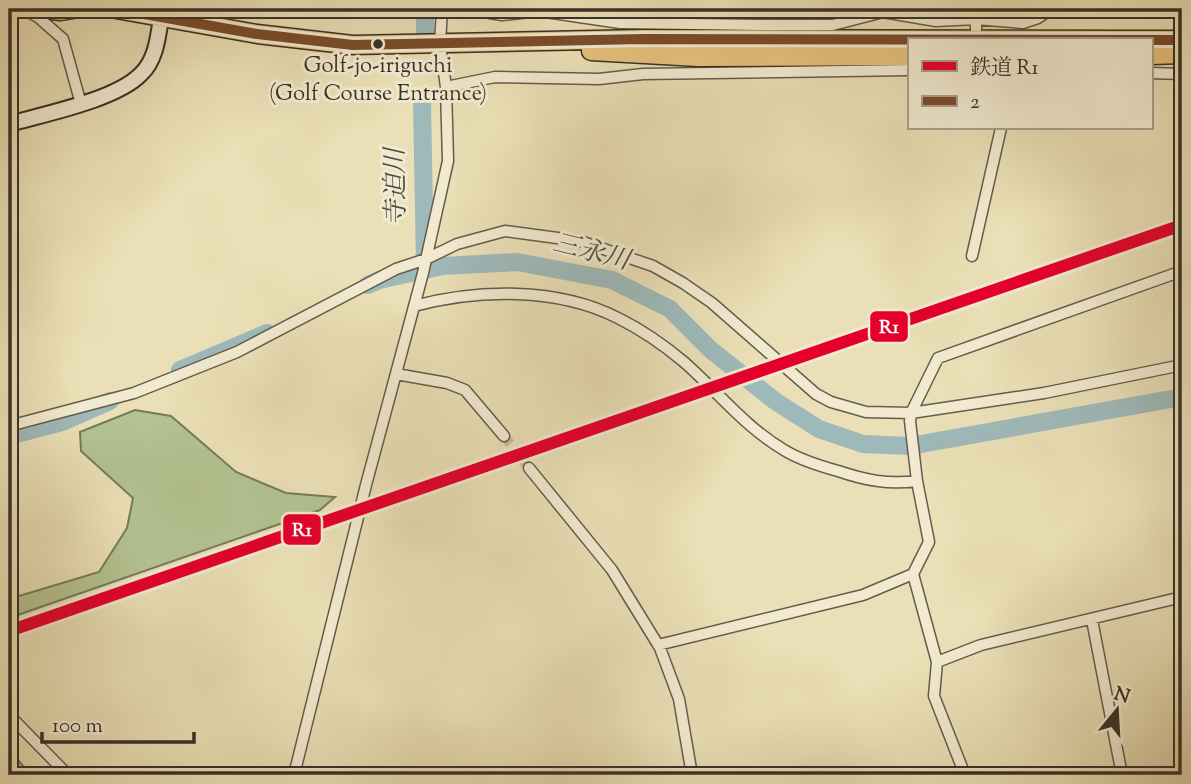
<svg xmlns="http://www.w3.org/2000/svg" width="1191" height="784" viewBox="0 0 1191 784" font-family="'Sorts Mill Goudy','Noto Serif JP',serif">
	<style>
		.green { fill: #b3c291; stroke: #767a5c; stroke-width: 2 }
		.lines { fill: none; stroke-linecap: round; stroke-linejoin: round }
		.river { stroke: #9eb9ba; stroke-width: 18 }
		.street-tunnel { stroke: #c7bc99; stroke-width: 10; stroke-dasharray: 10 5; stroke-linecap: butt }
		.street-casing { stroke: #655c4b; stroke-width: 13 }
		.secondary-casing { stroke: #393127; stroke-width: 18 }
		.highway-casing { stroke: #393127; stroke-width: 21 }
		.street { stroke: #f1ead0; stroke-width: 10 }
		.secondary { stroke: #f1ead0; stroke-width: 14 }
		.highway { stroke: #e5c07b; stroke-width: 18 }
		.bus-1-casing { stroke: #f1ead0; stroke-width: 16 }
		.bus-1 { stroke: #7a4b2a; stroke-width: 10 }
		.rail-1-casing { stroke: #f1ead0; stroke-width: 18 }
		.rail-1 { stroke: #e4002b; stroke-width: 12 }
		.bus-dot { fill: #393127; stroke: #f1ead0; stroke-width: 2.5 }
		.labels { text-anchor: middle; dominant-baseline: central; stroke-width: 6; stroke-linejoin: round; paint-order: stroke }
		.bus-label { font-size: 22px; fill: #393127; stroke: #f1ead0 }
		.water-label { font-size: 26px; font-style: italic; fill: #4d4c44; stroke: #f1ead0 }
		.line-badge { stroke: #f1ead0; stroke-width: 2.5 }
		.badge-label { font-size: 19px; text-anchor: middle; font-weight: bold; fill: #fff }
	</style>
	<rect width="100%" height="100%" fill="#eadfb6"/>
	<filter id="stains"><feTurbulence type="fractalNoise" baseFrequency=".00286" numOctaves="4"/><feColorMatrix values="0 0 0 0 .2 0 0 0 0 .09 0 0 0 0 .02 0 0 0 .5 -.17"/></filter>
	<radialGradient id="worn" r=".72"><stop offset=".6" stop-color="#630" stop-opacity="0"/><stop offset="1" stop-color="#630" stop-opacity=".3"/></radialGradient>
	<path class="green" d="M135,410l36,6 65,56 50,21 49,4 -15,13 -311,108v-19l90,-27 28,-44 6,-30 -52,-47 -1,-19z
		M9,748l21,27h-21z"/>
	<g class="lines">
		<path class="river" d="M425,31v-22
			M422,103l3,163
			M368,285l11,-5 64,-14 74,-4 95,18 58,29 41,41 64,51 44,28 44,15 47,2 272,-49
			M180,370l87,-37
			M9,436l53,-14 48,-21"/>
		<path class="street-tunnel" d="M504,436l25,32"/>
		<defs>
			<path id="street" d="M23,9l15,8 25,22 18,65
				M483,9l7,4 12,2 37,-4 81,12 139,2h74l50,-13 53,9 40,-2 47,4 15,-5 13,-9
				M976,30v-11
				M1151,73l31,1
				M446,87l49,-10 104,2 44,-5 266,-4
				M972,256l29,-128
				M414,306c64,-17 143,-19 204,12 22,11 47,28 66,44 33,29 61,65 100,88 16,10 36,16 54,21 27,9 50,14 79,10
				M396,374l51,9 18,7 39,46
				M9,426l125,-33 103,-41 159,-83 30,-10 31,-15 48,-13 75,10 73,25 30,17 29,20 104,91 15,8 35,10 45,1 133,-20 138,-28
				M529,468l83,102 48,78 19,51 13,76
				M1092,620l30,155
				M658,645l205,-50 50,-21
				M937,662l44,-17 201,-48
				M9,715l59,60
				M294,775l72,-290 57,-212 25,-112 -2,-74 -6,-43 2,-35
				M965,775l-31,-79 3,-34 -24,-88 16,-32 -12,-61 -7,-60 1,-8 27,-55 244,-87"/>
			<path id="secondary" d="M9,124c35,-10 107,-24 132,-50 15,-14 17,-37 20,-56"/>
			<path id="highway" d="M42,9l19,2 12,-2
				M116,9l141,25 96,11 290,-6 539,1
				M591,51l107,6 211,-1
				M1151,55l31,-1"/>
		</defs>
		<use href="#street" class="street-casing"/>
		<use href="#secondary" class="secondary-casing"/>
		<use href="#highway" class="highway-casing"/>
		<use href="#street" class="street"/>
		<use href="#secondary" class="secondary"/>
		<use href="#highway" class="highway"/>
		<defs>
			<path id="bus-1" d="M116,9l141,25 96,11 290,-6 539,1"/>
		</defs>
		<use href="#bus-1" class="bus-1-casing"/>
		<use href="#bus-1" class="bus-1"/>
		<defs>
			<path id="rail-1" d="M9,631l1173,-406"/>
		</defs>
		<use href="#rail-1" class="rail-1-casing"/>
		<use href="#rail-1" class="rail-1"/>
	</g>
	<circle class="bus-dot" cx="378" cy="44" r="6"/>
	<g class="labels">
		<g class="bus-label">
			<text x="378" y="67">Golf-jo-iriguchi<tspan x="378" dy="28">(Golf Course Entrance)</tspan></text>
		</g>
		<g class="water-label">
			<text transform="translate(397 187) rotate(-91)">寺迫川</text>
			<text transform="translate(591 253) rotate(14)">三永川</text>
		</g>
	</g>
	<g class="line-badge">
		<rect x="869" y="310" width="40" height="33" rx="7" fill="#e4002b"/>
		<rect x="282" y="513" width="40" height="33" rx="7" fill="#e4002b"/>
	</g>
	<g class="badge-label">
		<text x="889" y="333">R1</text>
		<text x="302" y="536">R1</text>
	</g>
	<rect width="1191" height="784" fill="none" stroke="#eadfb6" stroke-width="35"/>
	<rect x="10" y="10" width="1170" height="763" fill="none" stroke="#393127" stroke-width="3.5"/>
	<rect x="18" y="18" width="1156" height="749" fill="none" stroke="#393127" stroke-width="2"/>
	<rect x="908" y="38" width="245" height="91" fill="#f1ead0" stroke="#a7a08c" stroke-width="2"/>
	<rect x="922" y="61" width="35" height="10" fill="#e4002b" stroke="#a7a08c" stroke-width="2"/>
	<text x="970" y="74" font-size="21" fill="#393127">鉄道 R1</text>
	<rect x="922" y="96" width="35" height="10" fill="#7a4b2a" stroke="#a7a08c" stroke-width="2"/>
	<text x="970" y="108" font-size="21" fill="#393127">2</text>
	<g transform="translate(1117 710) rotate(18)" stroke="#f1ead0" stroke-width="5" paint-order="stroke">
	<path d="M0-5L12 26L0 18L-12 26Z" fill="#393127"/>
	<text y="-10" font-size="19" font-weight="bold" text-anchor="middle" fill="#393127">N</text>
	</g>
	<path d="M42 732v10h152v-10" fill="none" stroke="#393127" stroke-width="3.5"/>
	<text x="52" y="732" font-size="21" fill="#393127" stroke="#f1ead0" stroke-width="5" paint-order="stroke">100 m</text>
	<rect width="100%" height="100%" filter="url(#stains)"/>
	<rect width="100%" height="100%" fill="url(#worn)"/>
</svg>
